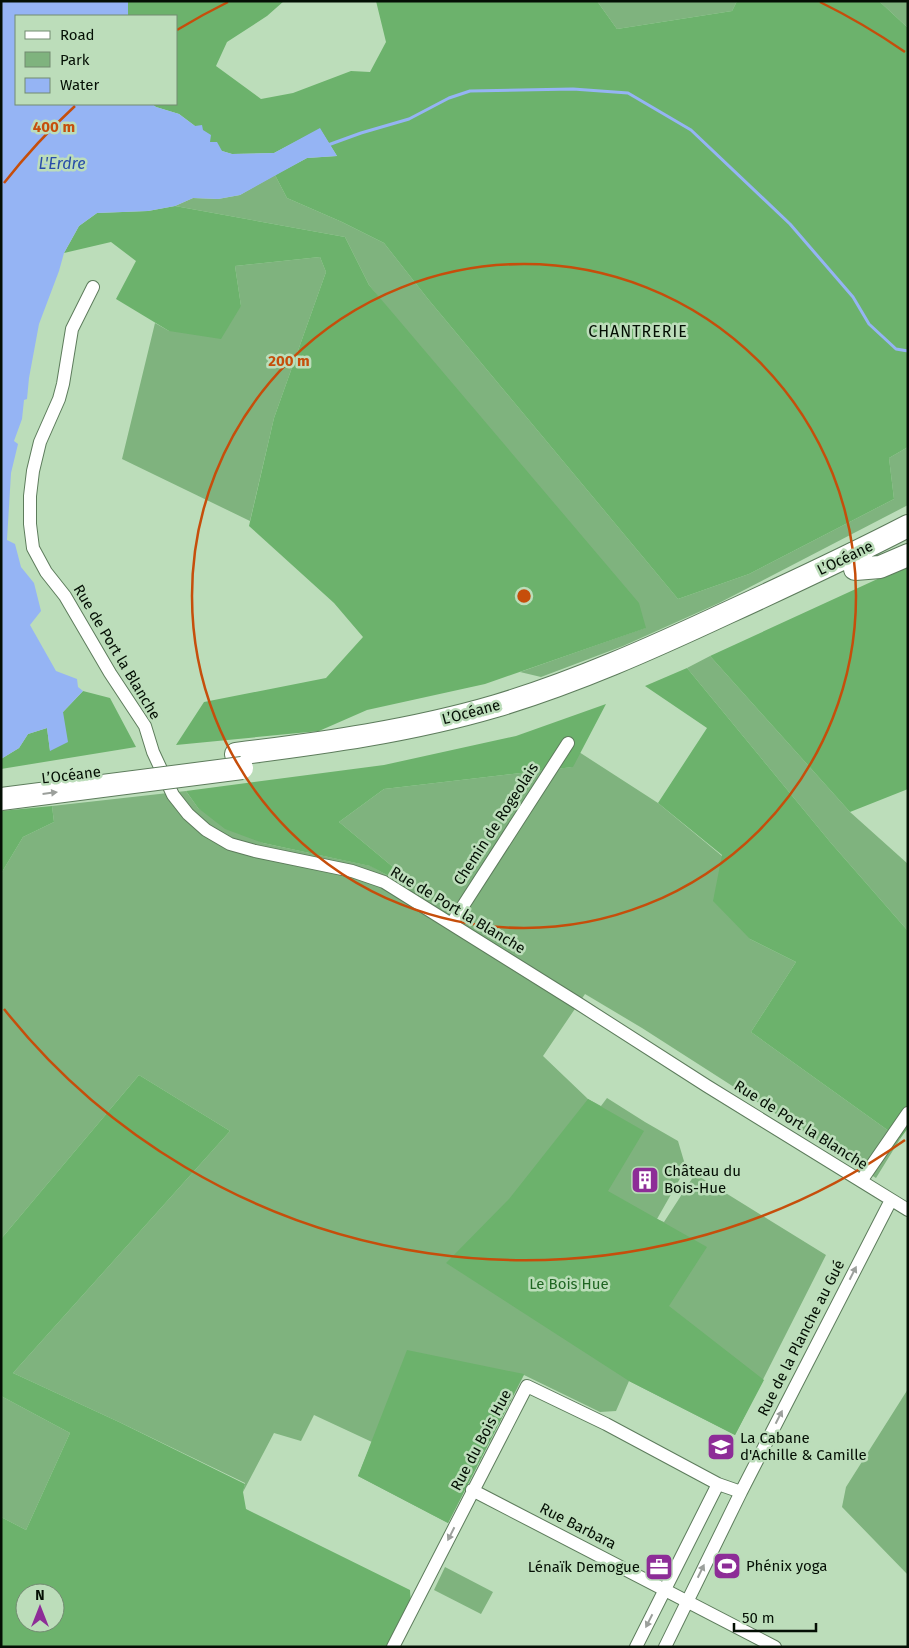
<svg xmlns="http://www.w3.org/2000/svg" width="909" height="1648" viewBox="0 0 909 1648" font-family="'Fira Sans',sans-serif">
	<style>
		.green { fill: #7fb37e }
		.forest { fill: #6cb26c; fill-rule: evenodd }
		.water { fill: #95b4f4 }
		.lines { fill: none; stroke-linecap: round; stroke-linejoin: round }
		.stream { stroke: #95b4f4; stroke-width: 3 }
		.street-casing { stroke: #5d7c5c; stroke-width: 14 }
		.highway-casing { stroke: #5d7c5c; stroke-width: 24 }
		.street { stroke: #fff; stroke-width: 12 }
		.highway { stroke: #fff; stroke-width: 22 }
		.highway-bridge-casing { stroke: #5d7c5c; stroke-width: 24; stroke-linecap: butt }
		.highway-bridge { stroke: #fff; stroke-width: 22 }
		.oneway { fill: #9b9f9b }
		.ring { fill: none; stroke: #c64e0b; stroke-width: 2.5 }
		.labels { text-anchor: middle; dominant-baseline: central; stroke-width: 5; stroke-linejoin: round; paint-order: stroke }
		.street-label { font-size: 15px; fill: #040f04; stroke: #bcddba }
		.poi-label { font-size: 15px; fill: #040f04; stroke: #bcddba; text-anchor: start }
		.park-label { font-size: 15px; fill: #206623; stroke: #bcddba }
		.water-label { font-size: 16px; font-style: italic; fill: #284ea9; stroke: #bcddba }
		.neighbourhood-label { font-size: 16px; letter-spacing: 1px; fill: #040f04; stroke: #bcddba }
		.centre { fill: #c64e0b; stroke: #bcddba; stroke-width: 2.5 }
		.ring-label { font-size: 15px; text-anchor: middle; font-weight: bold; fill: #c64e0b; stroke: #bcddba; stroke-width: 5; stroke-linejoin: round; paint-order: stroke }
	</style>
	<rect width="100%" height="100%" fill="#bcddba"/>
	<path class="green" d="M597,1h140l-5,10 -115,18z
		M879,1h29v27z
		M275,175l12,23 55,24 42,21 44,56 250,300 71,-25 145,-75 -5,-41 19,-11v58l-189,98 -96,43 -82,31 -21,-5 125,-44 -276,-343 -24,-48 -170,-31 18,-8 25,1 22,-4z
		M320,257l6,15 -52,146 -24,103 -128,-62 33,-136 14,8 72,-25 -6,-40z
		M710,656l140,156 58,52v67l-77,-88 -144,-175z
		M579,752l79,51 64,53 28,83 46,23 -45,70 149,107 -24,39 -234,-150 -57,-34 -42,62 45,43 13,7 6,-8 38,24 33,19 8,27 -29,51 7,3 31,-48 131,81 -91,180 -106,-54 -13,30 -16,1 -76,-37 -76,148 -90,-47 14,-34 -58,-27 -13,26 -27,-8 -31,59 2,-9 -126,-61 -106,-49 217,-242 -91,-56 -138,164 1,-367 21,-35 31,-15 -2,-16 134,-15 12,17 65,35 108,23 30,17 4,-6 -66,-55 45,-33 188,-22z
		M908,1389v186l-66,-68 4,-20z
		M1,1396l69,37 -44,97 -25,-13z
		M445,1567l48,25 -12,22 -47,-24z"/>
	<path class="forest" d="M128,1h156l-17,15 -40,26 -11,24 45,33 32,-6 58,-22 19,1 16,-30 -10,-41h221l20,28 115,-18 5,-10h142l29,27v419l-19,11 5,41 -145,75 -71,25 -250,-300 -44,-56 -42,-21 -55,-24 -12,-23 32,-17 30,-2 -17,-27 -46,24 -42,1 -10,-3 -13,-9 -14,-16 -16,-12 -23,-7 -4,-3h24v-88h-48z
		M175,206l170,31 24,48 270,318 7,25 -161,56 -118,26 -48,21 -143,14 28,-43 122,-24 37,-41 -29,-34 -85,-77 25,-108 52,-146 -6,-15 -85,9 6,40 -20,33 -52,-8 -53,-32 20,-38 -25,-19 -47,11 15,-27 18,-13 51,-2z
		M908,565v224l-58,23 -140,-156z
		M687,668l144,175 77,88v197l-8,11 -149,-107 45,-70 -46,-23 -37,-38 9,-46 -64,-52 49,-75 -62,-42z
		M83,691l27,7 26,49 -135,22v-10l18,-11 9,-14 19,-6 3,23 13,-39z
		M606,704l-33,63 -189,22 -45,33 66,55 -3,6 -32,-17 -107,-23 -38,-14 -27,-21 -12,-17 198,-26 132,-29z
		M52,806l2,16 -31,15 -21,35 -1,66v-127z
		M139,1075l91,56 -217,242 106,49 126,62 -2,8 3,17 164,81 1,15 -22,42h-388v-130l25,13 44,-97 -69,-37v-157zM25,1593h30v30h-30z
		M588,1099l56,32 -36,60 99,56 -38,59 95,74 -29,55 -106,-54 -183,-118 63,-64z
		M407,1350l117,24 -76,149 -90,-47z"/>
	<path class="water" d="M1,1h127v15h-112v88h136l4,3 23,7 16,12 7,-1 1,5 8,5 -1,7h7l5,9 10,3 42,-1 46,-25 17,28 -30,2 -67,37 -22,4 -25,-1 -18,8 -27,5 -51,2 -18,13 -15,27 -5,18 -20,53 -10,54 -2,21 -3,1 -2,19 -8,22 4,3 -7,29 -4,67 8,4 6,23 13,16 7,28 -11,14 26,46 21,8 1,8 5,4 -20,21 5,30 -18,9 -3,-23 -19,6 -9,14 -18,11z"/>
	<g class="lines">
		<path class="stream" d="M328,145l33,-12 48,-14 40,-21 21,-7 103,-2 55,4 63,37 99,94 63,73 16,27 27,25 12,2"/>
		<defs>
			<path id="street" d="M93,287l-21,42 -9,55 -4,15 -19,43 -7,29 -3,25v28l3,24 13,24 19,24 45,77 35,53 8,26 20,43 15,19 18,16 24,14 25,7 97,20 32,11 192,120 131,84 201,124
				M452,923l116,-180
				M861,1181l47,-68
				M472,1490l303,157
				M741,1492l150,-292
				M393,1647l134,-261 79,38 112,60 23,8 -76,155
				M636,1647l82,-163"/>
			<path id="highway" d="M855,569l25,-2 28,-12
				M236,754c87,-11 175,-23 260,-48 80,-24 156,-58 231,-93 61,-28 121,-56 181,-87"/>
		</defs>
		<use href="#street" class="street-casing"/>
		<use href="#highway" class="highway-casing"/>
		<use href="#street" class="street"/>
		<use href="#highway" class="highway"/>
		<defs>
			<path id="highway-bridge" d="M1,799l241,-31"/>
		</defs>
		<use href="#highway-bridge" class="highway-bridge-casing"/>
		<use href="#highway-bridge" class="highway-bridge"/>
	</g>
	<defs><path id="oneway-solid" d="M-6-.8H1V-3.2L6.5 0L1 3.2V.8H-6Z" transform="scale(1.25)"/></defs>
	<g class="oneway">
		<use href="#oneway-solid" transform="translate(50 793) rotate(-7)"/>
		<use href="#oneway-solid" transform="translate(853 1273) rotate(-63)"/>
		<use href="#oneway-solid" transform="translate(779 1417) rotate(-63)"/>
		<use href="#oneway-solid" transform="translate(451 1534) rotate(117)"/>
		<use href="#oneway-solid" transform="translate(701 1571) rotate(-64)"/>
		<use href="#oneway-solid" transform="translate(649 1621) rotate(117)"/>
	</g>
	<g class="ring">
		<circle cx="524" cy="596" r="332"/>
		<path d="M905 1140A664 664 0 0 1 4 1009M4 183A664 664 0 0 1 75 106M177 30A664 664 0 0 1 228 2M820 2A664 664 0 0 1 905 52"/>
	</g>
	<defs>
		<symbol id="building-square" viewBox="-11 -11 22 22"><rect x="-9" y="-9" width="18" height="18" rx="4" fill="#8d2d97" stroke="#bcddba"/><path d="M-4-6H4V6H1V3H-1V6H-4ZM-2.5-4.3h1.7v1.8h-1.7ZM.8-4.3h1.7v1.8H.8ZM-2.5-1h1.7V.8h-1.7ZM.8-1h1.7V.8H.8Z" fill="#fff"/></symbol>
		<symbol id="school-square" viewBox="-11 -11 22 22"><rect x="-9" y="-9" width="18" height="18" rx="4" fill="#8d2d97" stroke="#bcddba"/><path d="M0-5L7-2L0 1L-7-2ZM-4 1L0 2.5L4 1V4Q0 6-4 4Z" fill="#fff"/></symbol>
		<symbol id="stadium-square" viewBox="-11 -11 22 22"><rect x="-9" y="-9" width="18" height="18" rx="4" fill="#8d2d97" stroke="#bcddba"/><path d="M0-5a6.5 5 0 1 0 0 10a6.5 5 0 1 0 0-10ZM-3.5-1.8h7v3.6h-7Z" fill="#fff"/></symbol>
		<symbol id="office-square" viewBox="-11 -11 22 22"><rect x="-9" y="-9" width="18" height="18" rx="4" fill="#8d2d97" stroke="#bcddba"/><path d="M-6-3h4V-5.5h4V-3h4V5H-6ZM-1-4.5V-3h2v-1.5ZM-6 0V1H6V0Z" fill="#fff"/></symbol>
	</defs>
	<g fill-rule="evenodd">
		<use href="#building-square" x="629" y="1164" width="32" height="32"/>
		<use href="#school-square" x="705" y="1431" width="32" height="32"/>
		<use href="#stadium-square" x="711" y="1550" width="32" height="32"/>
		<use href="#office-square" x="643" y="1551" width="32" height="32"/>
	</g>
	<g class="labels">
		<g class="street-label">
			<text transform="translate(845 558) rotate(-26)">L’Océane</text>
			<text transform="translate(117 652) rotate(59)">Rue de Port la Blanche</text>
			<text transform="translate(471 712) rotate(-15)">L’Océane</text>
			<text transform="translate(71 775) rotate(-7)">L’Océane</text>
			<text transform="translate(496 824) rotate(-57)">Chemin de Rogeolais</text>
			<text transform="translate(458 910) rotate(31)">Rue de Port la Blanche</text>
			<text transform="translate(801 1125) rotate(32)">Rue de Port la Blanche</text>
			<text transform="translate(801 1338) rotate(-63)">Rue de la Planche au Gué</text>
			<text transform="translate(481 1440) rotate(-62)">Rue du Bois Hue</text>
			<text transform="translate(578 1526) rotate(27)">Rue Barbara</text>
		</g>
		<g class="poi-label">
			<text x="664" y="1171">Château du<tspan x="664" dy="17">Bois-Hue</tspan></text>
			<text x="740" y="1438">La Cabane<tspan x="740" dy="17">d'Achille &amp; Camille</tspan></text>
			<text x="746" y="1566">Phénix yoga</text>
			<text x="640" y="1567" text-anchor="end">Lénaïk Demogue</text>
		</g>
		<g class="park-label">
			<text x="569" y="1284">Le Bois Hue</text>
		</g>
		<g class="water-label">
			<text x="62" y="163">L'Erdre</text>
		</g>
		<g class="neighbourhood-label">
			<text x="638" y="331">CHANTRERIE</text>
		</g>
	</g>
	<circle cx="524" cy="596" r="8" class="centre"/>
	<g class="ring-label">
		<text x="54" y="132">400 m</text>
		<text x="289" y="366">200 m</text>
	</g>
	<rect width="909" height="1648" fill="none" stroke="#040f04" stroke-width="5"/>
	<rect x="15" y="15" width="162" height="90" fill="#bcddba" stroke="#728b71"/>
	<rect x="25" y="31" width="25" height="8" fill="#ffffff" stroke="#728b71"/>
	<text x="60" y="40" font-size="15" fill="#040f04">Road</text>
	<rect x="25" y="52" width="25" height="15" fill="#7fb37e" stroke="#728b71"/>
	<text x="60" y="65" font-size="15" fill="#040f04">Park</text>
	<rect x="25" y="78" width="25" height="15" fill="#95b4f4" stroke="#728b71"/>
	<text x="60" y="90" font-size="15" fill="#040f04">Water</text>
	<g transform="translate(40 1608)"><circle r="24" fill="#bcddba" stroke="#728b71"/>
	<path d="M0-4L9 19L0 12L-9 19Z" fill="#8d2d97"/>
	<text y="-8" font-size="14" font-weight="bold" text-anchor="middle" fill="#040f04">N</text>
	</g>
	<path d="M734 1623v8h82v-8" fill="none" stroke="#040f04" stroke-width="2.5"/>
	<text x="742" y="1623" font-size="15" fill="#040f04" stroke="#bcddba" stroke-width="4" paint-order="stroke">50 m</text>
</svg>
